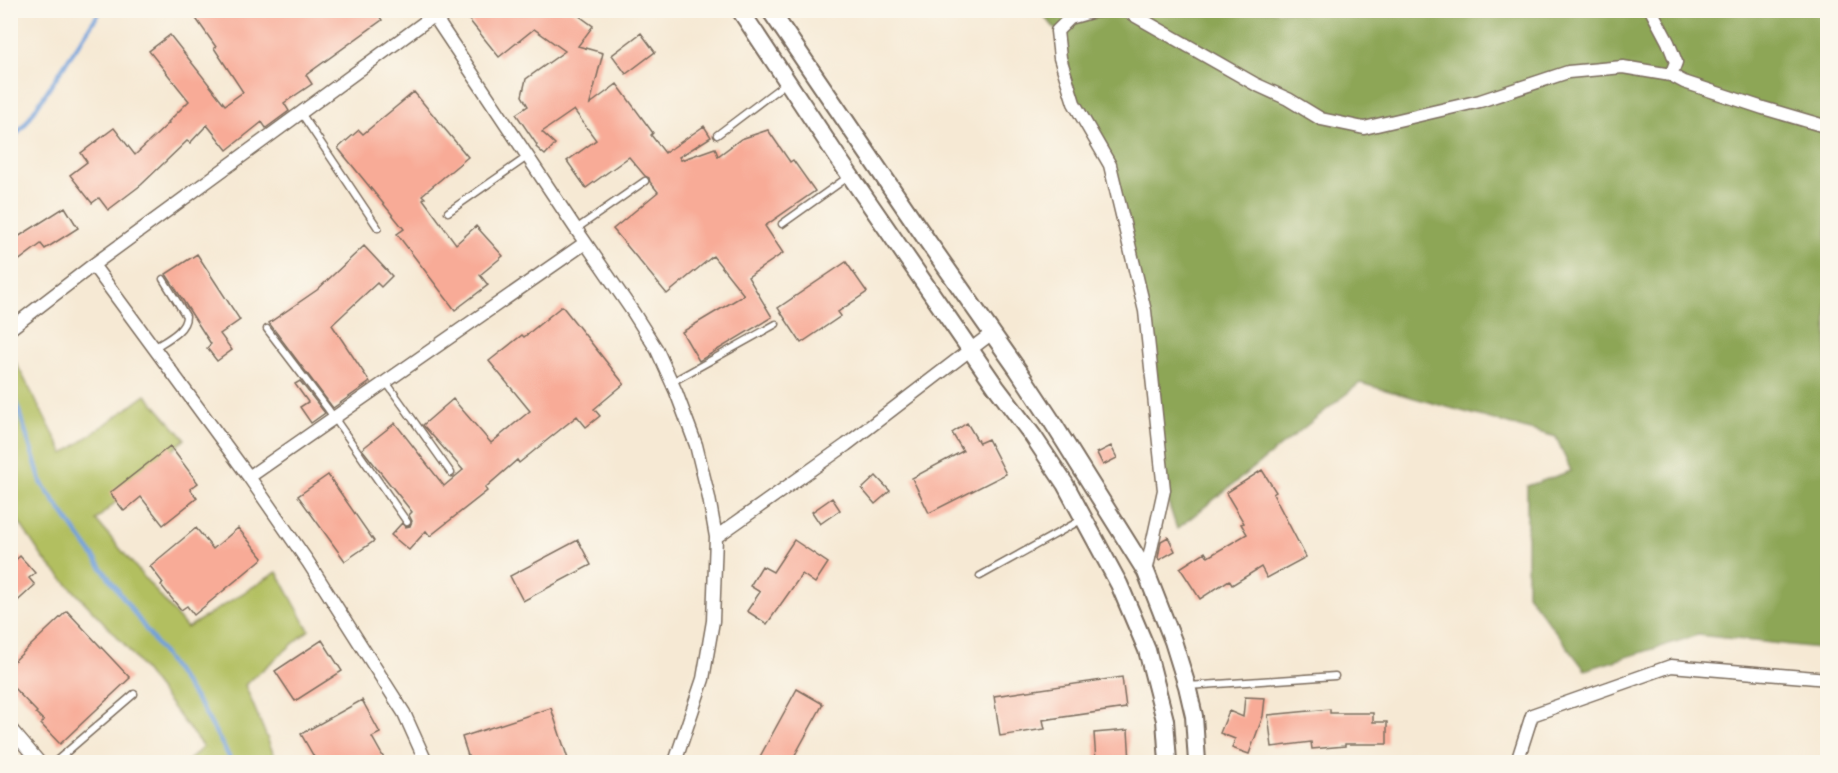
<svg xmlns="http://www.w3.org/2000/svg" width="1838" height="773" viewBox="0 0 1838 773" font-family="'IM FELL English',serif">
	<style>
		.green { fill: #b2bf61; stroke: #767440; stroke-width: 1.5 }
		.forest { fill: #8da657; stroke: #64683a; stroke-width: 1.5 }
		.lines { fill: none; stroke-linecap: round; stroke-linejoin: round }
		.stream { stroke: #71a0da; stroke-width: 4.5 }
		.building { fill: #f8ab97 }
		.lane-casing { stroke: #7c6d5e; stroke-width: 9 }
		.street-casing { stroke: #7c6d5e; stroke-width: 15 }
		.secondary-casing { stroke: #7c6d5e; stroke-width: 20 }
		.lane { stroke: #fff; stroke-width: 6 }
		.street { stroke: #fff; stroke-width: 12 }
		.secondary { stroke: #fff; stroke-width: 16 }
	</style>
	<rect width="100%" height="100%" fill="#fbf7ec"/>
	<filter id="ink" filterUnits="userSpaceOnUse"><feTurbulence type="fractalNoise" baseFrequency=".0167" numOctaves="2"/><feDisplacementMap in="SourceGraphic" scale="12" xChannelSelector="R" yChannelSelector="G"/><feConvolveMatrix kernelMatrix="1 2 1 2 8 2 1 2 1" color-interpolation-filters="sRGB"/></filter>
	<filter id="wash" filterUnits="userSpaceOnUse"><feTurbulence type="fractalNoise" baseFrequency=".008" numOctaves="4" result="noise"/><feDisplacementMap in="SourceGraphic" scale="24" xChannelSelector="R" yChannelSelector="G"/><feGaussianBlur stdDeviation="1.35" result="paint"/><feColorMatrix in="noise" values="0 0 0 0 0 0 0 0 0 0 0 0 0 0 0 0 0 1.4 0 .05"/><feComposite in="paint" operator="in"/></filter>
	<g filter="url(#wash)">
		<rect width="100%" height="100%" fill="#f6e9d4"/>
		<path class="green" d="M14,359l50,95 82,-59 39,44 -89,81 91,108 90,-56 32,58 -64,55 32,77h-90l16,-15 -79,-103 -81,-86 -32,-48v-148z"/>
		<path class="forest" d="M1040,11h787v638l-129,-14 -113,35 -58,-76v-108l44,-15 -15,-34 -196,-54 -183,146 -13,-39 -19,-179 -35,-146 -36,-62 -17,-72z"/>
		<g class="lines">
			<path class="stream" d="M10,142l16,-19 75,-113
				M13,392l29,92 160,224 30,54"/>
		</g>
		<g id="blocks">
			<path class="building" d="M190,10h185l7,10 -76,55 6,9 -28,19 5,8 -23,17 -4,-6 -35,28 -20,-25 -17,18 -3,-2 -46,44 -33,25 -9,-12 -7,5 -22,-28 17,-13 -6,-9 33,-25 21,27 34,-32 -1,-1 21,-21 -40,-50 21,-16 55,70 18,-13 -29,-44 2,-1z
				M473,10h98l22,16 -15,20 25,7 -13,51 27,-20 36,49 -2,2 14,18 39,-27 7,11 -32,20 2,3 34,-12 3,8 23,-17 27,-9 22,32 3,-2 22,31 -50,35 18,27 -35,24 24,40 -73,44 -17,-29 62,-37 -31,-39 -46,38 -54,-65 45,-37 -8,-10 -1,-4 -4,-2 -16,-19 -43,31 -19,-27 29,-21 -22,-30 -32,22 13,12 -10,11 -9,-8 1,-2 -21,-31 12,-8 -6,-10 4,-17 39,-28 -31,-22 -35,28 -33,-41z
				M641,33l14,19 -29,22 -14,-19z
				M414,92l54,65 -46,38 3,3 -2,1 33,45 20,-18 27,30 -23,19 8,10 -33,25 -58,-76 7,-5 -66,-81 21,-18 4,4z
				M65,207l13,21 -33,21 -4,-5 -31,23v-25z
				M364,246l28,30 -11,11 -4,-4 -45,42 38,57 -37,26 -64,-85 48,-33z
				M197,254l43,66 -20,14 12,16 -15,11 -10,-13 4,-4 -45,-70z
				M846,262l21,30 -29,20 3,4 -40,27 -23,-35z
				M562,306l62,78 -30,25 6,7 -14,11 -9,-11 -58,47 -2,-3 -32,28 2,3 -57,45 -4,-5 -17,19 -18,-15 11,-12 3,4 5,-1 2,-5 -3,-6 3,-3 -50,-63 33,-26 49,63 19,-16 -40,-45 30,-26 38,44 39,-32 -41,-50 33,-26 2,2z
				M300,381l25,32 -14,10 -11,-16 8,-5 -13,-18z
				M967,423l12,20 9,-4 18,35 -77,39 -17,-35 51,-27 -11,-18z
				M170,446l28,37 -8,6 7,9 -34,27 -22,-28 -17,14 -14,-18z
				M1111,446l6,12 -14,7 -6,-12z
				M1262,470l14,22 -3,2 33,63 -39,21 -6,-11 -29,18 -3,-5 -29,19 -20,-31 25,-16 3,5 39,-23 -6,-10 3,-1 -18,-30z
				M328,475l46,66 -29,20 -47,-65z
				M876,476l14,15 -15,13 -13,-15z
				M832,498l8,12 -20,14 -8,-12z
				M196,528l17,21 25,-21 25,30 -69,57 -7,-9 -6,4 -20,-25 2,-2 -13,-17z
				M1168,537l7,14 -16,9 -1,-2 3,-17z
				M578,540l13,25 -68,36 -13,-25z
				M794,540l34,23 -13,20 -13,-9 -35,50 -20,-13 13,-19 -10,-6 12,-20 11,6z
				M20,556l15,17 -6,5 6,7 -25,23v-43z
				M67,611l63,67 -70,66 -19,-20 3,-3 -8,-8 1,-1 -27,-28v-19z
				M322,640l20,31 -47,30 -20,-30z
				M1122,677l4,31 -83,12 2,9 -45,7 -6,-40z
				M797,689l26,15 -32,58h-34z
				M1245,697l20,1 -2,18 -14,38 -17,-6 3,-9 -15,-6 9,-22 14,6z
				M362,700l18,33 -8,4 14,25h-69l-16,-28z
				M551,708l18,54h-39l-2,-3 -10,3h-48l-8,-25z
				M1330,709v4h43v9h14v22h-42v2l-33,3 -1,-7 -39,5 -4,-32z
				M1128,730l2,32h-34l-2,-29z"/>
		</g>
	</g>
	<g filter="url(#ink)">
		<use href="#blocks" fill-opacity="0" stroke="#7c6d5e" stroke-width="1.5"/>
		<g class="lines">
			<defs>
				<path id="lane" d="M301,113l77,115
					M717,135l69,-52
					M448,212l79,-55
					M782,224l66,-47
					M576,229l69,-48
					M267,329l61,80 79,113
					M154,348c12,-8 32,-17 32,-32l-23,-37
					M386,382l65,91
					M672,382l104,-58
					M980,576l103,-57
					M1188,686l147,-10
					M10,750l11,-9
					M55,762l79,-68"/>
				<path id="street" d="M430,10l146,219 57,83 24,38 19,42 20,53 13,53 7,39 -3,84 -10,58 -28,83
					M1110,10l-19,2 -21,6 -13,13 3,27 14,45 36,62 35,146 19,179 -18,82
					M1125,10l130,74 33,15 33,20 43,9 116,-27 88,-29 55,-5 48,8 13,7 79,26 65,19
					M1651,10l17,32 8,20 -5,13
					M93,265l156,212 59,85 96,151 22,49
					M10,329l83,-64 340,-249
					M249,477l336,-234
					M716,537l130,-92 146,-112
					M10,728l29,34
					M1517,762l15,-47 139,-49 157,13"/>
				<path id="secondary" d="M740,10l98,148 158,229 37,49 32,48 54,100 28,66 18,70 3,42
					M770,10l156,229 92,131 33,50 95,152 27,69 14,45 7,30 3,46"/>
			</defs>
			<use href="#lane" class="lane-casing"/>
			<use href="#street" class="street-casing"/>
			<use href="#secondary" class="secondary-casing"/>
			<use href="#lane" class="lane"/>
			<use href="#street" class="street"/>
			<use href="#secondary" class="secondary"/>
		</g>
	</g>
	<rect width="1838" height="773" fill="none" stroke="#fbf7ec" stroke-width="36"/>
</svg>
